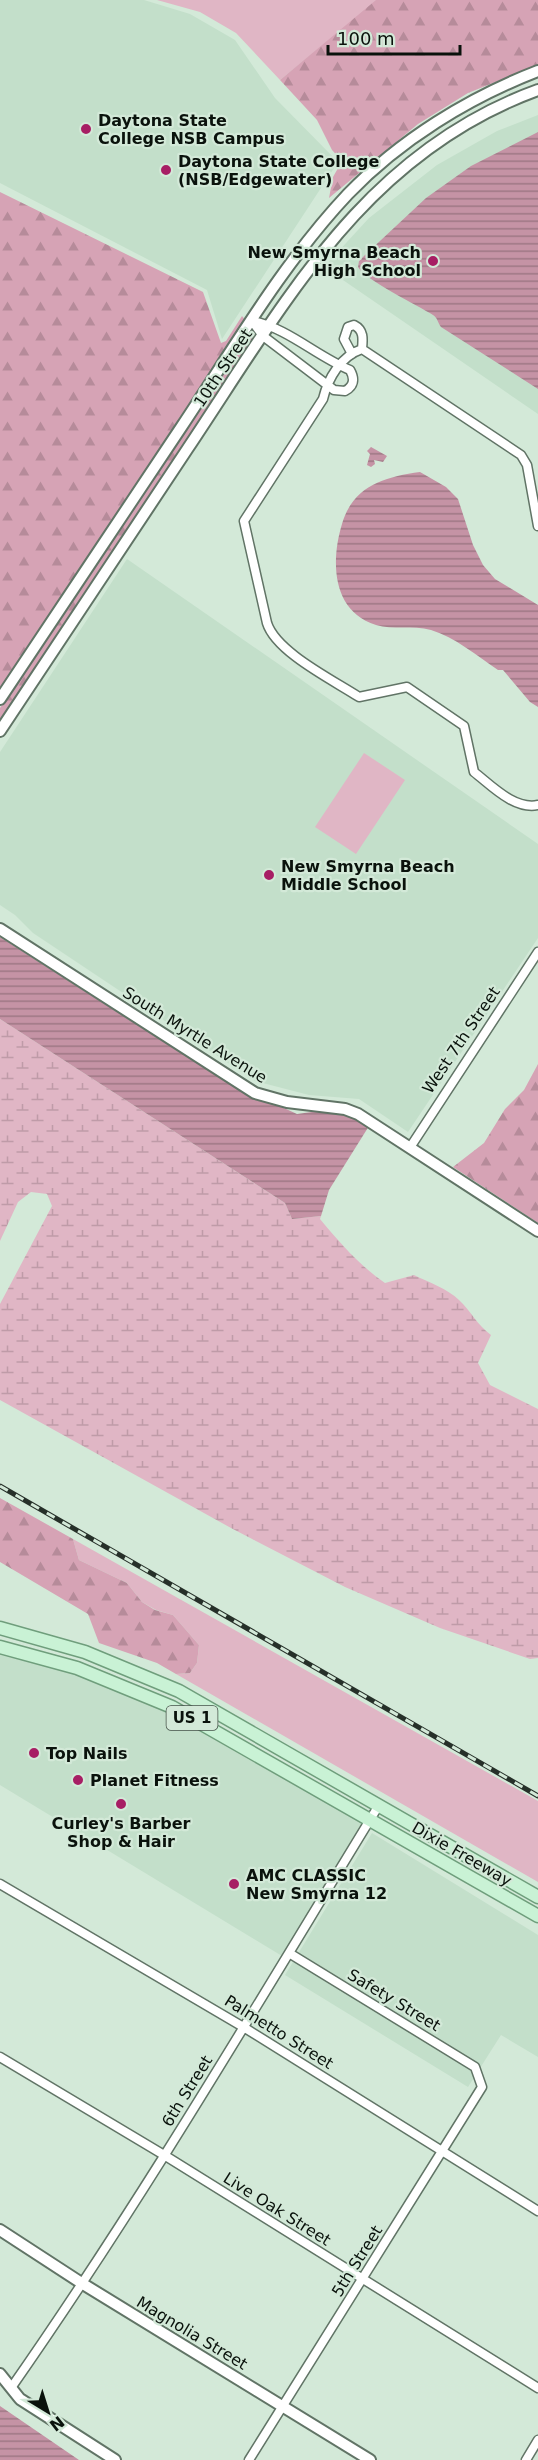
<svg xmlns="http://www.w3.org/2000/svg" width="538" height="2460" viewBox="0 0 538 2460" font-family="'DejaVu Sans',sans-serif">
	<style>
		.built { fill: #c3dfca }
		.grass { fill: #e0b6c5 }
		.forest { fill: url(#forest-firs) }
		.wetland { fill: url(#wetland-marsh) }
		.water { fill: url(#water-rules) }
		.lines { fill: none; stroke-linecap: round; stroke-linejoin: round }
		.street-casing { stroke: #617466; stroke-width: 11 }
		.secondary-casing { stroke: #617466; stroke-width: 14 }
		.primary-casing { stroke: #6f9e7c; stroke-width: 15 }
		.street { stroke: #fff; stroke-width: 8 }
		.secondary { stroke: #fff; stroke-width: 10 }
		.primary { stroke: #c9f2d5; stroke-width: 12 }
		.rail-casing { stroke: #263029; stroke-width: 5 }
		.rail { stroke: #d3e9d8; stroke-width: 3; stroke-dasharray: 9; stroke-linecap: butt }
		.poi-dot { fill: #a71e64; stroke: #d3e9d8; stroke-width: 2 }
		.labels { text-anchor: middle; dominant-baseline: central; stroke-width: 4.5; stroke-linejoin: round; paint-order: stroke }
		.shield { fill: #d3e9d8; stroke: #465249; stroke-width: 1.5 }
		.shield-label { font-size: 15px; font-weight: bold; fill: #0a120c }
		.poi-label { font-size: 16px; font-weight: bold; fill: #0a120c; stroke: #d3e9d8; text-anchor: start }
		.street-label { font-size: 16px; fill: #0a120c; stroke: #d3e9d8 }
	</style>
	<defs>
		<pattern id="forest-firs" width="22" height="20" patternUnits="userSpaceOnUse" patternTransform="scale(1.5)"><rect width="22" height="20" fill="#d6a3b5"/><path d="M5 1l3.5 6h-7zM16 11l3.5 6h-7z" fill="#b68b9a"/></pattern>
		<pattern id="wetland-marsh" width="20" height="14" patternUnits="userSpaceOnUse" patternTransform="scale(1.5)"><rect width="20" height="14" fill="#e0b6c5"/><path d="M1 5h8M5 5V1M11 12h8M15 12V8" fill="none" stroke="#bf9ba8"/></pattern>
		<pattern id="water-rules" width="6" height="5" patternUnits="userSpaceOnUse" patternTransform="scale(1.5)"><rect width="6" height="5" fill="#c593a5"/><path d="M0 2.5h6" fill="none" stroke="#9e7785"/></pattern>
	</defs>
	<rect width="100%" height="100%" fill="#d3e9d8"/>
	<path class="built" d="M0,0h144l46,14 45,26 40,58 63,64 -116,177 -15,-49 -207,-107z
		M538,115v299l-214,-147 45,-49 68,-53 60,-34z
		M127,559l411,285v94l-130,194 -49,-33 -50,-4 -54,-14 -222,-148 -18,-18 -15,-10v-153z
		M0,1655l73,18 86,36 59,29 145,83 -81,135 -282,-171z
		M372,1833l166,102v122l-37,-22 -33,52 -183,-112z"/>
	<path class="grass" d="M157,0h219l1,1 -97,79 -44,-47 -36,-21z
		M364,753l41,27 -49,74 -41,-27z
		M73,1539l465,262v81l-362,-208 14,-1 7,-10 2,-18 -26,-30 -17,-5 -14,-8 -15,-19 -48,-23z"/>
	<path class="forest" d="M376,0h162v65l-70,28 -50,31 -89,74 4,-21 9,-16 -10,-11 -15,-30 -37,-40z
		M0,192l199,98 4,2 18,51 5,-2 16,-25 4,5 -246,369z
		M252,329l5,6 -257,387v-14z
		M538,1064v159l-85,-56 31,-24 21,-34 19,-19z
		M0,1498l73,41 6,21 48,23 15,19 13,8 18,5 26,30 -2,18 -7,10 -14,1 -19,-11 -58,-20 -11,-29 -88,-52z"/>
	<path class="wetland" d="M0,1019l285,184 7,16 29,-3 -1,3c20,24 39,46 65,64l29,-8c14,7 34,14 45,25 12,11 18,25 32,35l-13,28 12,22 48,24v249l-8,1 -90,-31 -95,-41 -114,-59 -231,-128v-96l52,-98 -5,-12 -16,-2 -13,10 -18,39z"/>
	<path class="water" d="M538,132v257l-97,-62c-3,-4 -4,-10 -8,-12 -14,-9 -68,-35 -75,-48l1,-6 6,-6 61,-57 45,-32z
		M371,447l16,9 -4,6 -9,-2 1,4 -4,3 -4,-2 3,-11 -3,-3z
		M420,472l26,15 12,12 15,46 10,20 12,14 43,26v102l-8,-5 -27,-32h-5c-21,-14 -43,-33 -67,-40 -19,-5 -38,0 -55,-5 -45,-14 -45,-65 -34,-101 11,-38 42,-47 78,-52z
		M0,937l164,105 109,61 24,11 22,-3 26,2 24,13 -40,64 -8,26 -29,3 -7,-16 -285,-184z
		M0,2406l79,54h-79z"/>
	<g class="lines">
		<defs>
			<path id="street" d="M252,321c36,7 64,35 98,49 5,9 4,16 -5,21l-11,-1 -71,-54z
				M352,354l-8,-15 4,-12 6,-2c10,5 9,14 8,24
				M538,526l-11,-61 -6,-10 -159,-106c-21,7 -34,29 -39,50l-79,122 23,102c9,29 66,57 92,74l48,-10 57,39 10,46c17,13 40,38 64,33
				M411,1146l127,-194
				M0,1884l245,144 293,183
				M0,2057l164,98 374,233
				M11,2388c132,-189 248,-387 368,-583
				M249,2460l233,-373 -7,-20 -186,-114
				M526,2460l12,-20"/>
			<path id="secondary" d="M0,699c61,-91 121,-182 182,-273 52,-78 101,-163 166,-232 52,-54 120,-96 190,-123
				M0,731c63,-94 125,-189 188,-283 97,-145 176,-295 350,-358
				M0,929l255,164 32,9 58,7 13,5 180,117
				M0,2230l83,54 287,176
				M0,2374l20,25 95,61"/>
			<path id="primary" d="M0,1628l85,24 94,39 359,206
				M0,1647l77,21 95,39 366,209"/>
		</defs>
		<use href="#street" class="street-casing"/>
		<use href="#secondary" class="secondary-casing"/>
		<use href="#primary" class="primary-casing"/>
		<use href="#street" class="street"/>
		<use href="#secondary" class="secondary"/>
		<use href="#primary" class="primary"/>
		<defs>
			<path id="rail" d="M0,1486l538,310"/>
		</defs>
		<use href="#rail" class="rail-casing"/>
		<use href="#rail" class="rail"/>
	</g>
	<g class="poi-dot">
		<circle cx="86" cy="129" r="6"/>
		<circle cx="166" cy="170" r="6"/>
		<circle cx="433" cy="261" r="6"/>
		<circle cx="269" cy="875" r="6"/>
		<circle cx="34" cy="1753" r="6"/>
		<circle cx="78" cy="1780" r="6"/>
		<circle cx="121" cy="1804" r="6"/>
		<circle cx="234" cy="1884" r="6"/>
	</g>
	<g class="labels">
		<rect class="shield" x="166.5" y="1706" width="51" height="24" rx="4.5"/>
		<g class="shield-label">
			<text x="192" y="1718">US 1</text>
		</g>
		<g class="poi-label">
			<text x="98" y="120">Daytona State<tspan x="98" dy="18">College NSB Campus</tspan></text>
			<text x="178" y="161">Daytona State College<tspan x="178" dy="18">(NSB/Edgewater)</tspan></text>
			<text x="421" y="252" text-anchor="end">New Smyrna Beach<tspan x="421" dy="18">High School</tspan></text>
			<text x="281" y="866">New Smyrna Beach<tspan x="281" dy="18">Middle School</tspan></text>
			<text x="46" y="1753">Top Nails</text>
			<text x="90" y="1780">Planet Fitness</text>
			<text x="121" y="1823" text-anchor="middle">Curley's Barber<tspan x="121" dy="18">Shop &amp; Hair</tspan></text>
			<text x="246" y="1875">AMC CLASSIC<tspan x="246" dy="18">New Smyrna 12</tspan></text>
		</g>
		<g class="street-label">
			<text transform="translate(223 368) rotate(-56)">10th Street</text>
			<text transform="translate(195 1035) rotate(32)">South Myrtle Avenue</text>
			<text transform="translate(461 1040) rotate(-56)">West 7th Street</text>
			<text transform="translate(462 1854) rotate(30)">Dixie Freeway</text>
			<text transform="translate(394 2000) rotate(31)">Safety Street</text>
			<text transform="translate(279 2032) rotate(32)">Palmetto Street</text>
			<text transform="translate(187 2091) rotate(-58)">6th Street</text>
			<text transform="translate(277 2209) rotate(32)">Live Oak Street</text>
			<text transform="translate(357 2261) rotate(-58)">5th Street</text>
			<text transform="translate(192 2333) rotate(31)">Magnolia Street</text>
		</g>
	</g>
	<g transform="translate(48 2412) rotate(142)" stroke="#d3e9d8" stroke-width="4.5" paint-order="stroke">
	<path d="M0-4.5L10 22L0 15L-10 22Z" fill="#0a120c"/>
	<text y="-9" font-size="16" font-weight="bold" text-anchor="middle" fill="#0a120c">N</text>
	</g>
	<path d="M328 45v9h132v-9" fill="none" stroke="#0a120c" stroke-width="3"/>
	<text x="337" y="45" font-size="18" fill="#0a120c" stroke="#d3e9d8" stroke-width="4.5" paint-order="stroke">100 m</text>
</svg>
